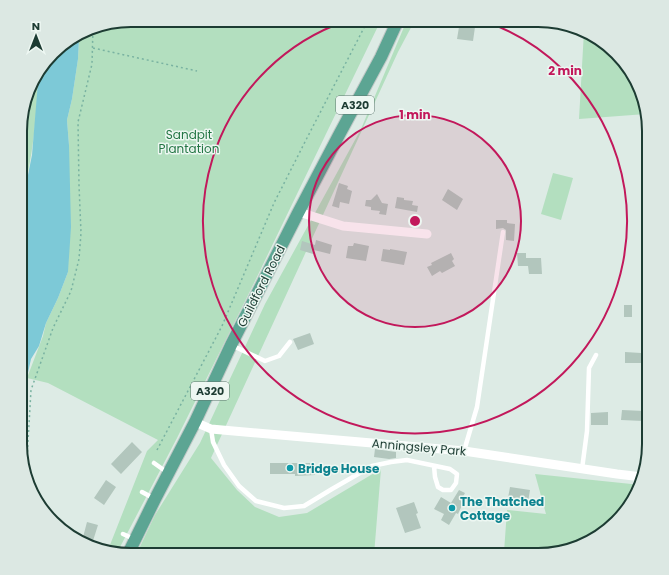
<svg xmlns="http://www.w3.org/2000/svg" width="669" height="575" viewBox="0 0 669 575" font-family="Poppins,sans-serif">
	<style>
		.green { fill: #b3dfbf }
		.water { fill: #7dc9d7 }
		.building { fill: #b2c6bd }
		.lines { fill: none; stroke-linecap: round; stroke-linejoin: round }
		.primary-casing { stroke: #c0c8c6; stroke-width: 14 }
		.path { stroke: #79b2a1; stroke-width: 1.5; stroke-dasharray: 2 3; stroke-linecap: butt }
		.lane { stroke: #fff; stroke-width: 4.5 }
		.street { stroke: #fff; stroke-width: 9 }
		.primary { stroke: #5ca593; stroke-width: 12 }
		.ring { fill: none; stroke: #c2185b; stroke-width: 2 }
		.culture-dot { fill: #0f9aa8; stroke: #edf7f2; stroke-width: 1.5 }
		.labels { text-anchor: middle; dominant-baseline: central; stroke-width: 3; stroke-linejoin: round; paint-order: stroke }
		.shield { fill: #edf7f2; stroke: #5b746c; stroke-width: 1 }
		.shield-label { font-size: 11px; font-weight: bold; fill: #1d3c33 }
		.park-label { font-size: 12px; fill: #237644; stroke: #edf7f2 }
		.street-label { font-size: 12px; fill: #1d3c33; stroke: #edf7f2 }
		.culture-label { font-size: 12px; font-weight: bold; fill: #0d838f; stroke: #edf7f2; text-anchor: start }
		.rim { fill: none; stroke: #1d3c33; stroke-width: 2 }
		.centre { fill: #c2185b; stroke: #edf7f2; stroke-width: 2 }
		.ring-label { font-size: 12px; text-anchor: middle; font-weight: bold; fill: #c2185b; stroke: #edf7f2; stroke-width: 3; stroke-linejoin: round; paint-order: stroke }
	</style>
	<rect width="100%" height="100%" fill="#ddebe5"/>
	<path class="green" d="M131,20h250l-126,261 -78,157 -58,111 -10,2 -1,-1 39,-99 11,-11 -110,-57 -21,-5 16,-42 3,-13 12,-25 10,-26 1,-127 -2,-25 5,-21 6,-40 1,-20 -2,-2 18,-11z
		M407,20h8l-17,32 -187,406 26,32 18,17 24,10 28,-4 74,-44 -7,86h-238l19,-40 45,-72 65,-139 96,-175z
		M584,31h3l30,22 21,29 8,32 -67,5z
		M39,70c-2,44 -6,89 -18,132v-86l14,-40z
		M553,173l20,5 -12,42 -20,-6z
		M535,474l106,11 -25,38 -29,21 -42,11h-94l53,-3 3,-42 39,4z"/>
	<path class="water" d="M77,37l2,2 -1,20 -6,40 -5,21 2,25 2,82 -3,45 -10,26 -12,25 -7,23 -8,13 -9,41 -2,17 1,-215 5,-17 6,-30 7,-85 19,-23z"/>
	<path class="building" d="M468,20h8l-3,21 -16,-2 3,-18 8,1z
		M339,183l9,3 -1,3 5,2 -3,13 -9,-2 -1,6 -7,-2z
		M448,189l15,10 -6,11 -15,-10z
		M377,194l5,9 6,1 -2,11 -7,-1 1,-3 -9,-1v-3l-6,-1 1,-6h5z
		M397,197l7,1v2l9,1 -1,4 6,1 -1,6 -22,-4z
		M496,220h11v3l8,1 -1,17 -8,-1v-10l-3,-2 -7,1z
		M316,240l16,5 -2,9 -16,-4 -1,4 -13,-4 2,-9 13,4z
		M354,243l15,3 -3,15 -20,-3 2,-12h5z
		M383,249l7,1v-1l17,3 -3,13 -23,-4z
		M451,253l3,6 -2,2 3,5 -13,7 -2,-2 -8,5 -5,-9 5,-2 -1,-2z
		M517,253h9v5h15l1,16h-13l-1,-8h-10z
		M624,305h8v12h-8z
		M310,333l4,11 -16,6 -5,-11z
		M625,352l16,1v10h-16z
		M622,410l22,1 -1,10 -22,-1z
		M608,412v13h-17v-12z
		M132,442l10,10 -21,22 -10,-10z
		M375,449l21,3v6l-7,1 -15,-2z
		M270,463h45v12l-20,1v-2h-25z
		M106,480l10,7 -12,18 -10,-7z
		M510,487l20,3 -2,12 -20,-4z
		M459,490l6,3 -4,7 3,1 -6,13 -2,-1 -7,12 -8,-5 3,-6 -10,-5 7,-12 10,6z
		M414,502l4,11 -2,1 5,14 -16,5 -9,-25z
		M87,522l11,3 -6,19 -10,-3z"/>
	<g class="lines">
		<defs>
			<path id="primary" d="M128,554l27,-55 40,-77 36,-77 66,-130 42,-80 42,-78 17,-37"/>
		</defs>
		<use href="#primary" class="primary-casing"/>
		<path class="path" d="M93,48l104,23
			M21,167l8,-73
			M157,450l65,-124 52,-123 34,-67 60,-116
			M26,477l5,-87 22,-62 18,-37 8,-32 2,-26 -2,-48 -1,-63 14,-58 1,-37"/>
		<path class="lane" d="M231,345l34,16 14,-5 11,-14
			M211,429l2,13 11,23 15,21 17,15 28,7 20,-2 28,-17 40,-23 19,-4 16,-2 43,9 7,5 -1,9 -5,7h-8l-5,-3 -3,-10 -1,-11
			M464,451l13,-44 26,-175
			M154,463l14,10
			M582,469l5,-38 2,-63 7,-13
			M142,492l13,7
			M123,534l11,5"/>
		<path class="street" d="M299,212l44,14 84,8
			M195,422l16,7 253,22 153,23 25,3"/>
		<use href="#primary" class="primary"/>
	</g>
	<circle cx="415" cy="221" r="106" fill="#c2185b" fill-opacity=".12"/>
	<g class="ring">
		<circle cx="415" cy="221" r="106"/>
		<path d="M484 21A212 212 0 1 1 346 21"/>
	</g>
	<g class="culture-dot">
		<circle cx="290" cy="468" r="4"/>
		<circle cx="452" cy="508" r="4"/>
	</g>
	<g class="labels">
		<g class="shield">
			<rect x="336" y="96" width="38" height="18" rx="3"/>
			<rect x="191" y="382" width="38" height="18" rx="3"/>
		</g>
		<g class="shield-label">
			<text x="355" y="105">A320</text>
			<text x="210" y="391">A320</text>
		</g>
		<g class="park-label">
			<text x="189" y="134">Sandpit<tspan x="189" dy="14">Plantation</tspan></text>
		</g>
		<g class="street-label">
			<text transform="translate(261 286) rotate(-63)">Guildford Road</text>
			<text transform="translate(419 447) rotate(5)">Anningsley Park</text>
		</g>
		<g class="culture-label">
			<text x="298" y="468">Bridge House</text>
			<text x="460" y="501">The Thatched<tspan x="460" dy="14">Cottage</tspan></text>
		</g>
	</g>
	<path d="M0 0H669V575H0ZM131 27H538A104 104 0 0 1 642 131V444A104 104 0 0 1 538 548H131A104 104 0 0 1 27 444V131A104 104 0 0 1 131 27Z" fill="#dce8e3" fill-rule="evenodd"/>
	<path class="rim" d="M131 27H538A104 104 0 0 1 642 131V444A104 104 0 0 1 538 548H131A104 104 0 0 1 27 444V131A104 104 0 0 1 131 27Z"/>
	<circle cx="415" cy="221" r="6" class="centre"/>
	<g class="ring-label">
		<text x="565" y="75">2 min</text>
		<text x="415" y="119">1 min</text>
	</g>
	<g transform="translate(36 36)" stroke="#edf7f2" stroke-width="3" paint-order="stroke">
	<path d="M0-3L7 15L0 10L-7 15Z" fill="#1d3c33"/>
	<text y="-6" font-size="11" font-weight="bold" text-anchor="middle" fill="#1d3c33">N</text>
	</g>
</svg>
